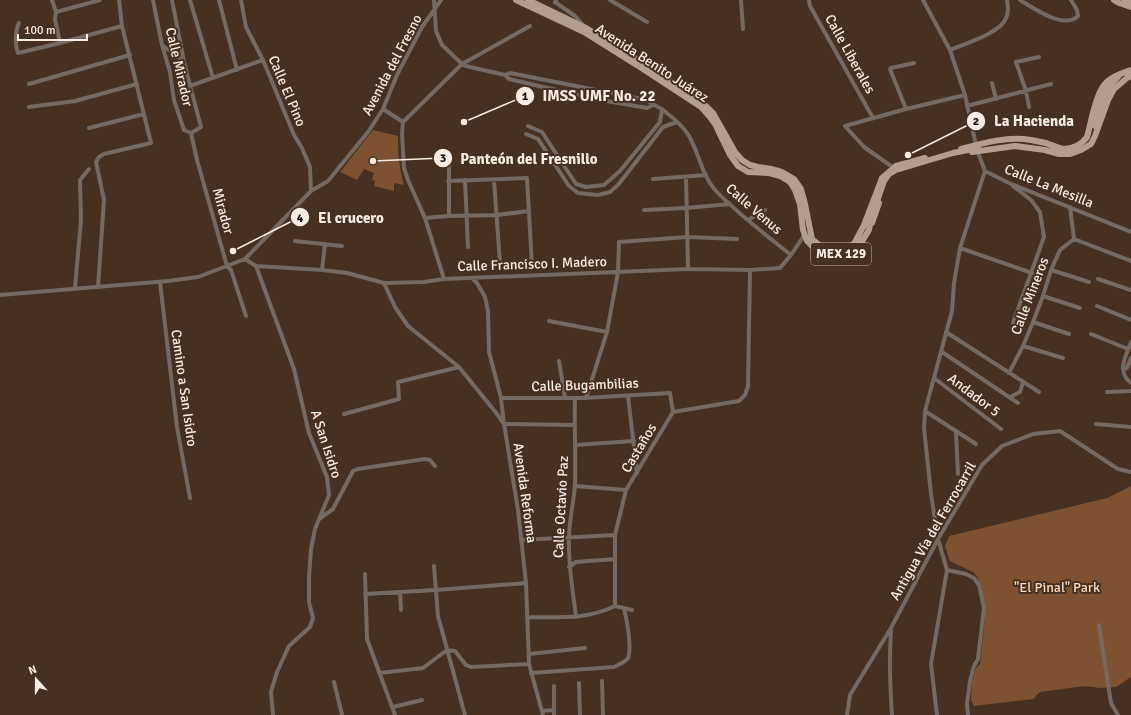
<svg xmlns="http://www.w3.org/2000/svg" width="1131" height="715" viewBox="0 0 1131 715" font-family="Signika,sans-serif">
	<style>
		.green { fill: #7e5130 }
		.lines { fill: none; stroke-linecap: round; stroke-linejoin: round }
		.minor { stroke: #746a63; stroke-width: 4 }
		.primary { stroke: #b29d8e; stroke-width: 6 }
		.primary-bridge { stroke: #b29d8e; stroke-width: 6 }
		.labels { text-anchor: middle; dominant-baseline: central; stroke-width: 4; stroke-linejoin: round; paint-order: stroke }
		.shield { fill: #453021; stroke: #c3b4a8; stroke-width: 1 }
		.shield-label { font-size: 13px; font-weight: bold; fill: #f9ece2 }
		.street-label { font-size: 14px; fill: #f9ece2; stroke: #453021 }
		.park-label { font-size: 14px; fill: #fed9bf; stroke: #453021 }
		.leader { fill: none; stroke: #f9ece2; stroke-width: 1.5 }
		.callout-dot { fill: #f9ece2; stroke: #453021; stroke-width: 1.5 }
		.mark-label { font-size: 12px; text-anchor: middle; font-weight: bold; fill: #111 }
		.callout-label { font-size: 15px; text-anchor: middle; font-weight: bold; fill: #f9ece2; stroke: #453021; stroke-width: 4; stroke-linejoin: round; paint-order: stroke }
	</style>
	<rect width="100%" height="100%" fill="#453021"/>
	<path class="green" d="M373,130l25,6c0,17 1,32 6,49l-10,-2v8l-20,-5 1,-5 -3,-1 2,-7 -10,-4 -7,11 -17,-8z
		M1131,486v191l-15,10 -16,1 -15,-2 -45,6 -7,7 -59,7 -3,-6 1,-19 4,-13 4,-4 5,-47 -1,-16 -6,-23 -5,-6 -23,-11 -5,-15 4,-10 158,-38z"/>
	<g class="lines">
		<path class="minor" d="M52,0l4,12 -1,7 5,24
			M153,0l9,45 8,27 4,28 10,30 7,3
			M172,0l12,62 17,65 -10,6
			M190,0l23,78
			M219,0l18,70
			M241,0l5,27 17,33 31,75 8,13 8,19 1,24
			M434,0l2,31 6,14 20,19 4,2 39,9 5,-2 137,27c5,4 10,6 16,10 8,6 21,17 26,26 10,17 13,40 27,55 22,23 50,44 75,64
			M556,0l-1,2 20,14 9,10
			M610,0l37,22
			M741,0l2,29
			M809,0l1,6 63,112
			M923,0l27,50 15,45 12,55 8,21 24,12 122,49
			M1020,0c13,8 44,30 58,16l-1,-6 -6,-10
			M56,12l44,-12
			M19,23c-4,8 -4,22 -1,30l42,-10 62,-17
			M162,45l21,16
			M950,50c14,-6 51,-17 56,-32 3,-6 2,-11 1,-18
			M505,75l4,4 86,20 52,9 6,-3
			M992,83l4,16
			M29,84l101,-29
			M190,86l73,-26
			M967,106l84,-22
			M29,107l46,-6 62,-17
			M1029,107l-3,-16 -10,-29 23,-5
			M383,109l20,13
			M906,109l-16,-40 1,-1 23,-5
			M528,126l14,6 34,52 10,3 18,-2 16,-14 40,-49 2,-13
			M89,128l55,-14
			M191,133l6,27 30,106 4,4 15,46
			M526,134l12,5 31,47 9,7 20,2 12,-3 8,-7 45,-58 14,-5
			M449,165v51
			M894,168l-30,-21 -19,-21 61,-17 59,-14
			M686,177l2,92
			M653,179l53,-4
			M465,180l3,67
			M494,180l6,83
			M448,181l79,-3 5,88
			M1013,186l18,14 9,12 4,25 -31,86
			M644,210l42,-2 44,-4
			M425,218l24,-2 48,-1 32,-4
			M748,220l17,-10
			M1074,239l57,22
			M295,241l47,5
			M960,248l72,25
			M245,259l11,7 66,4 25,3 37,10 40,-1 20,-3 244,-10 62,1 30,-2 11,-13 14,-21
			M256,266l38,103 15,64 18,44 2,18 -14,34 -4,20 -2,28v25l4,16 -3,9 -21,19 -12,26 -6,20 2,23
			M322,270l3,-26
			M1051,270l38,12
			M472,278l5,5 8,14 3,14 1,41 12,46 3,26 14,86 8,73 3,81 14,51
			M444,279l-19,-61 -17,-38 -4,-12 -2,-34 1,-12 59,-58 68,-38
			M1098,279l33,11
			M160,282l17,145 13,71
			M384,283l11,24 13,19 51,41 38,47 7,10 70,1
			M98,287l6,-87 -8,-38 3,-5 5,-3 47,-11 -29,-117 -3,-26
			M75,288l6,-68 -1,-40 9,-11
			M0,295l168,-14 30,-4 47,-18 66,-68 17,-10 40,-49 15,-23 14,-34 25,-48 19,-27
			M1043,296l37,12
			M1097,306l34,14
			M549,321l58,11
			M1033,322l36,12
			M946,332l93,60
			M1091,334l37,15
			M1131,342c-5,14 -15,30 0,41
			M1023,346l40,12
			M942,352l76,51
			M559,361l6,37
			M1124,369l3,-1 4,-10
			M1009,373l14,-27 10,-24 10,-26 8,-26 9,-20 14,-11 -4,-32
			M934,378l67,51
			M1107,392l24,-1
			M628,396l9,77
			M1010,397l10,-5 3,-10
			M501,398h83l86,-5 3,19
			M584,398l3,-3 20,-63 11,-60 1,-30 68,-5 50,2
			M575,399c-1,28 1,56 0,85 -1,18 -6,36 -6,54 -1,27 4,53 7,79
			M925,411l51,33
			M673,412l66,-11 6,-6 3,-9 2,-116
			M344,414l55,-15 -1,-17 61,-15
			M1096,424l35,3
			M956,432l2,42
			M575,445l59,-4
			M575,486l51,4
			M319,519l14,-10 20,-38 5,-2 67,-10 5,1 5,6
			M521,540l94,-5
			M434,566l4,50 27,99
			M569,567l7,-5 39,-3
			M365,574l2,65 28,76
			M400,592l1,18
			M365,594l71,-4 90,-7
			M615,606v-71l11,-45 47,-78
			M615,606l17,4
			M527,617c30,0 60,3 88,-11
			M1099,625l12,78 7,12
			M891,631c-2,28 -1,56 1,84
			M529,654l56,-6
			M380,673l43,-5 24,-18 8,1 11,14 5,2 58,-3
			M531,673l83,-6c4,-2 12,-5 14,-9 4,-10 -1,-38 -4,-50
			M602,681l1,34
			M334,682l8,33
			M579,683l1,32
			M554,686v29
			M393,707l29,-7
			M542,711l12,-1
			M847,715l3,-20 41,-67 47,-89 44,-74 20,-19 31,-12 27,-3 58,38 13,3
			M937,715l-6,-51 16,-94
			M968,715l-1,-11 3,-23 4,-15 4,-7 6,-51 -5,-23 -5,-7 -8,-4 -19,-4 -9,-31 -7,-45 -7,-66 1,-17 27,-100 2,-28 6,-35 25,-77"/>
		<path class="primary" d="M516,0l68,32 59,37 58,38 9,10 5,7 15,31 8,11 10,6 21,1 11,3 10,6 5,8 5,14 3,26 4,11 9,9 14,4h15l13,-6 11,-18 2,-11
			M528,0l58,28 59,36 58,39 10,10 22,39 7,8 8,5 8,2 13,2 11,3 12,7 7,10 4,15 7,35 7,6 11,4h14l10,-5 9,-17 8,-8
			M1114,0l5,3 12,4
			M1124,0l7,3
			M1095,126l8,-29 7,-12 8,-8
			M961,149c22,-6 47,-13 70,-9 5,1 10,2 15,3 5,2 12,5 17,6 10,0 19,-5 24,-12 4,-14 8,-40 17,-52 6,-8 18,-12 27,-15
			M972,152l43,-6 30,4 14,4h11l11,-4 10,-6 4,-8 13,-36 6,-11 13,-11 4,-2
			M872,223l7,-20
			M864,225l18,-47 14,-12 29,-8"/>
		<path class="primary-bridge" d="M871,219l13,-38 5,-7 7,-4 57,-17 25,-5"/>
	</g>
	<g class="labels">
		<rect class="shield" x="811" y="243" width="60" height="22" rx="3"/>
		<g class="shield-label">
			<text x="841" y="254">MEX 129</text>
		</g>
		<g class="street-label">
			<text transform="translate(850 54) rotate(61)">Calle Liberales</text>
			<text transform="translate(652 63) rotate(33)">Avenida Benito Juárez</text>
			<text transform="translate(392 65) rotate(-62)">Avenida del Fresno</text>
			<text transform="translate(179 67) rotate(77)">Calle Mirador</text>
			<text transform="translate(287 91) rotate(67)">Calle El Pino</text>
			<text transform="translate(1049 186) rotate(22)">Calle La Mesilla</text>
			<text transform="translate(754 209) rotate(41)">Calle Venus</text>
			<text transform="translate(223 211) rotate(75)">Mirador</text>
			<text transform="translate(532 264) rotate(-2)">Calle Francisco I. Madero</text>
			<text transform="translate(1030 296) rotate(-69)">Calle Mineros</text>
			<text transform="translate(585 385) rotate(-2)">Calle Bugambilias</text>
			<text transform="translate(184 388) rotate(82)">Camino a San Isidro</text>
			<text transform="translate(974 395) rotate(37)">Andador 5</text>
			<text transform="translate(326 444) rotate(72)">A San Isidro</text>
			<text transform="translate(639 448) rotate(-59)">Castaños</text>
			<text transform="translate(525 493) rotate(82)">Avenida Reforma</text>
			<text transform="translate(561 507) rotate(-87)">Calle Octavio Paz</text>
			<text transform="translate(933 531) rotate(-60)">Antigua Vía del Ferrocarril</text>
		</g>
		<g class="park-label">
			<text x="1057" y="587">"El Pinal" Park</text>
		</g>
	</g>
	<path class="leader" d="M464 122L525 96M908 155L976 121M373 161L443 158M233 251L300 217"/>
	<g class="callout-dot">
		<circle cx="464" cy="122" r="4"/>
		<circle cx="908" cy="155" r="4"/>
		<circle cx="373" cy="161" r="4"/>
		<circle cx="233" cy="251" r="4"/>
		<circle cx="525" cy="96" r="10"/>
		<circle cx="976" cy="121" r="10"/>
		<circle cx="443" cy="158" r="10"/>
		<circle cx="300" cy="217" r="10"/>
	</g>
	<g class="mark-label">
		<text x="525" y="100">1</text>
		<text x="976" y="125">2</text>
		<text x="443" y="162">3</text>
		<text x="300" y="222">4</text>
	</g>
	<g class="callout-label">
		<text x="599" y="101">IMSS UMF No. 22</text>
		<text x="1034" y="126">La Hacienda</text>
		<text x="529" y="164">Panteón del Fresnillo</text>
		<text x="351" y="223">El crucero</text>
	</g>
	<g transform="translate(36 679) rotate(339)" stroke="#453021" stroke-width="3" paint-order="stroke">
	<path d="M0-3L7 15L0 10L-7 15Z" fill="#f9ece2"/>
	<text y="-6" font-size="11" font-weight="bold" text-anchor="middle" fill="#f9ece2">N</text>
	</g>
	<path d="M18 34v6h69v-6" fill="none" stroke="#f9ece2" stroke-width="2"/>
	<text x="24" y="34" font-size="12" fill="#f9ece2" stroke="#453021" stroke-width="3" paint-order="stroke">100 m</text>
</svg>
